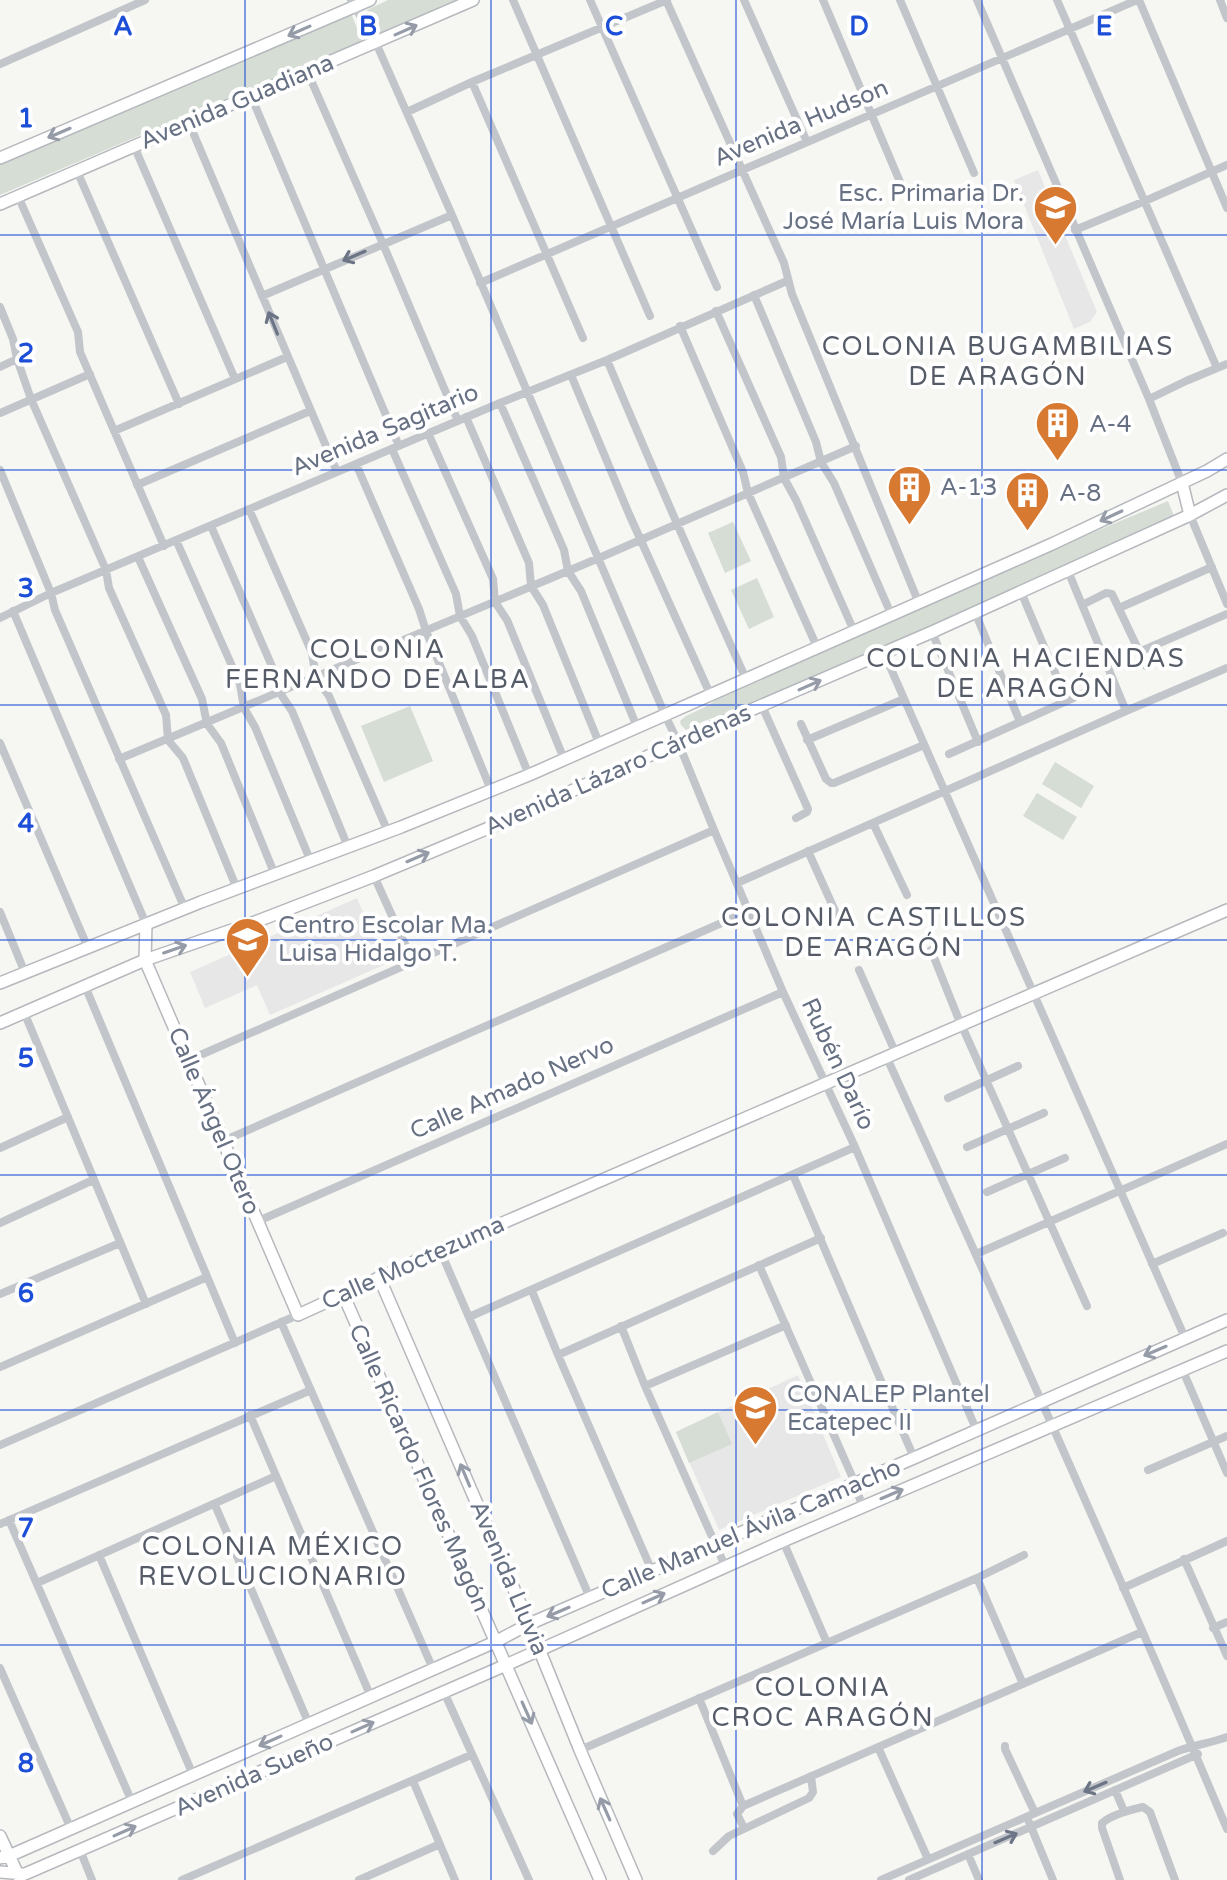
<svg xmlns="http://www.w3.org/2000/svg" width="1227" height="1880" viewBox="0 0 1227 1880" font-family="'Varela Round',sans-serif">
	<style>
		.built { fill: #e7e7e7 }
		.green { fill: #d6ddd5 }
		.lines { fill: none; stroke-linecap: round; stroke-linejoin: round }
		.secondary-casing { stroke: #b5b8bd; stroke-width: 14 }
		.street { stroke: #c2c5c9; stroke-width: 8 }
		.secondary { stroke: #fff; stroke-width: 11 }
		.oneway { stroke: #959ca8 }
		.oneway2 { stroke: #6c7586 }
		.grid { fill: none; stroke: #1d4ed8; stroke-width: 2; stroke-opacity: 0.55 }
		.labels { text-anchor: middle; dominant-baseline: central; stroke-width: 8; stroke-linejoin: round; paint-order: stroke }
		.street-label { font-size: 24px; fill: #677183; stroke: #fff }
		.poi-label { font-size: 24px; fill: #677183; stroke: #fff; text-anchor: start }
		.neighbourhood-label { font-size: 26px; letter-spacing: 2px; fill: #555c68; stroke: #fff }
		.grid-label { font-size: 26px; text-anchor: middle; font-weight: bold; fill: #1d4ed8; stroke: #fff; stroke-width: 8; stroke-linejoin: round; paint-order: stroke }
	</style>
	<rect width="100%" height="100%" fill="#f6f6f3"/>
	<path class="built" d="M1038,170l59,142 -7,10 -16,7 -60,-149z
		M357,898l29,66 -116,51 -13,-30 -52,23 -15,-36z
		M798,1375l43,102 -122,53 -43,-98z"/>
	<path class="green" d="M388,0h70l-80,35 -11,-25z
		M351,13l11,28 -362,154v-32z
		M1168,501l6,15 -27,11 -260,119 -1,-2 -157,69 -25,8 -18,9 -5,-5 -1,-4 6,-5 21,-10 19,-13 280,-124z
		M733,522l18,39 -26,12 -17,-40z
		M757,578l17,39 -25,12 -18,-39z
		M410,706l23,55 -49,21 -23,-56z
		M1055,762l39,24 -13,22 -39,-24z
		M1037,793l40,24 -14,23 -40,-24z
		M718,1412l14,32 -43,19 -13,-31z"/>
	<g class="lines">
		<defs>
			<path id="secondary" d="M0,158l370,-158
				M0,204l473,-204
				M1182,483l8,32
				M146,924l-1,36 153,355 142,-65 787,-340
				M0,983l201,-81 200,-75 128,-52 523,-231 155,-73 20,-12
				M0,1023l145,-63 110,-38 119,-46 136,-57 213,-97 209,-90 258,-117 37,-20
				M379,1277l150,347 51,126 56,130
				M343,1294l257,586
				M0,1836l20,43
				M0,1858l9,-2 486,-214 34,-18 385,-166 313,-138
				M0,1872l25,2 481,-209 277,-124 444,-190"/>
		</defs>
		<use href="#secondary" class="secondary-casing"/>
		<path class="street" d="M351,0l25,43 76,172 213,500 13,27 36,88 69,162 72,155 121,282
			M513,0l137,316
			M590,0l127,287
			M666,0l118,263 8,31 126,307
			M744,0l63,142
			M823,0l80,189
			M900,0l74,173
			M977,0l172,399 33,84
			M1057,0l160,368
			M1139,0l88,208
			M1220,0l7,18
			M0,64l145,-64
			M307,71l76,173 75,177
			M472,82l111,256
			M251,96l148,350
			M407,112l65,-30 195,-82
			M189,123l148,349
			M134,146l101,233
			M77,171l102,233
			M18,196l60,136 2,20 84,194
			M1075,230l70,-29 82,-36
			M480,283l657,-283
			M754,295l62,147 5,20 13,21 57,131
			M262,296l190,-81
			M0,307l13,32 4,20 14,40 75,171 3,18 57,127 2,25 15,18 54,131
			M716,311l65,146 3,21 12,22 58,131
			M680,326l63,146 5,21 69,154
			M607,360c45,107 91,213 139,319
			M0,367l17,-8
			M571,375l58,139 82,182
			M1149,399l37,-18 41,-17
			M500,403l64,147 4,21 13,20 56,136
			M0,413l90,-39
			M466,417l63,146 2,23 12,19 56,138
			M114,431l173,-74
			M428,433l65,146 2,23 12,18 57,139
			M392,449l64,145 4,22 12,20 57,139
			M356,464l63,145 7,22 65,159
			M0,470l51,123 4,17 130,299
			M137,485l173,-74
			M249,509l63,144 4,25 13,18 59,136
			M1190,515l37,89
			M211,526l63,145 6,22 12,18 56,136
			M176,540l64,144 4,24 11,19 56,135
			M138,557l64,142 5,25 14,19 54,132
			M1068,571l58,140
			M1021,592l46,109
			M1082,605l24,-12 6,1 34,72
			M1119,608l93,-41
			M13,611l133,313
			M975,612l45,110
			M0,618l51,-25 449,-190 107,-43 180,-79
			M932,632l46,110
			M1139,652l88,-38
			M884,653l301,685
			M762,706l46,103 -1,3 -11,6
			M801,724l25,55 5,4h3l90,-38
			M807,740l97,-41
			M0,743l88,205
			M949,754l164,-74
			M119,759l480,-201 257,-112
			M873,823l34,72
			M808,851l32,71
			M374,876l39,86
			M737,883l389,-172 101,-43
			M0,912l25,61
			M931,950l26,65 130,291
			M859,970l37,84
			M85,986l150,357
			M24,1012l122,292
			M887,1058c116,255 231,512 340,771
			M189,1060l525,-230
			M948,1098l70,-32
			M223,1141l526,-230
			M967,1147l77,-34
			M0,1148l68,-31
			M793,1175l121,283
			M987,1192l78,-34
			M256,1222l527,-230
			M0,1223l93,-43
			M440,1250l150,348
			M976,1254l251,-110
			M1152,1264l71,-31
			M759,1265l96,218 7,23
			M532,1291l26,64 94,216
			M0,1294l120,-51
			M469,1317l386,-170
			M281,1322l152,347
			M621,1326l24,60 80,180
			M558,1355l263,-117
			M0,1367l207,-90
			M1183,1371l44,102
			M645,1386l141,-61
			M250,1415l121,282
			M0,1445l298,-130
			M1148,1470l79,-34
			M215,1505l94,219
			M9,1520l123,282
			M0,1524l311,-134
			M783,1541l44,102
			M99,1555l94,220
			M1184,1559l43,97
			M977,1578l46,106
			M37,1583l239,-107
			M1123,1588l104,-47
			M1213,1628l14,-6
			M0,1668l71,161
			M444,1692l85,188
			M699,1698l44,108
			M1005,1746v3l30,64
			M878,1747l50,112
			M580,1750l397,-172 47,-23
			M413,1781l42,99
			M1115,1790l9,21
			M743,1806l399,-174
			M743,1806l-6,8 7,14
			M1029,1822l24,58
			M80,1850l12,30
			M713,1851l16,-15 80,-38 4,-6 -2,-16
			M968,1854l11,26
			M182,1880l289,-125
			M359,1880l81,-36
			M881,1880l297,-129c16,-6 33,-8 49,-14
			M909,1880l289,-126
			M1120,1880l-18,-52v-5c11,-9 27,-13 41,-16l7,5 25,68"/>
		<use href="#secondary" class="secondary"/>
	</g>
	<defs><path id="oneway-shaft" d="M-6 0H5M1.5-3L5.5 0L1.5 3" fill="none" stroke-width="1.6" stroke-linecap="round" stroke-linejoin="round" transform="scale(2)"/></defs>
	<g class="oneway">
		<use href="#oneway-shaft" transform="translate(406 30) rotate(-24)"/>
		<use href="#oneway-shaft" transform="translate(299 31) rotate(156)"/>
		<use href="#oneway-shaft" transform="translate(59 133) rotate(157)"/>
		<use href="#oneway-shaft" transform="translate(1111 516) rotate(155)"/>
		<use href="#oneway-shaft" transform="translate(810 685) rotate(-24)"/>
		<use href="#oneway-shaft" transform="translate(418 857) rotate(-23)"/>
		<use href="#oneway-shaft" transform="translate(175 949) rotate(-19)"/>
		<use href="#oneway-shaft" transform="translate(1155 1351) rotate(157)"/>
		<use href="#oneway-shaft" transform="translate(465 1475) rotate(-113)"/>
		<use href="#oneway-shaft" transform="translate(892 1494) rotate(-23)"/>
		<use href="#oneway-shaft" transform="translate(654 1598) rotate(-24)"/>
		<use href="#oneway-shaft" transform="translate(558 1612) rotate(157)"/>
		<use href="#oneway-shaft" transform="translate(527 1713) rotate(66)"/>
		<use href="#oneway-shaft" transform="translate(363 1727) rotate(-24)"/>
		<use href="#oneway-shaft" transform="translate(270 1741) rotate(156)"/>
		<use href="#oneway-shaft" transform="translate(605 1809) rotate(-114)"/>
		<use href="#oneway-shaft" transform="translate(125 1831) rotate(-24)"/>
	</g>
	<g class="oneway2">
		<use href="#oneway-shaft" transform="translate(354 256) rotate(157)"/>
		<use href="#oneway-shaft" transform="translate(273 323) rotate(-112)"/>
		<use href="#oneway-shaft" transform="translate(1095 1787) rotate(157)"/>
		<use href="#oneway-shaft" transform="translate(1006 1838) rotate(-23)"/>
	</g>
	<path class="grid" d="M245,0v1880M491,0v1880M736,0v1880M982,0v1880M0,235h1227M0,470h1227M0,705h1227M0,940h1227M0,1175h1227M0,1410h1227M0,1645h1227"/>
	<defs>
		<symbol id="school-pin" viewBox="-11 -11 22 30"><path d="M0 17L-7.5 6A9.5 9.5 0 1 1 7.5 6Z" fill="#d87931" stroke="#fff"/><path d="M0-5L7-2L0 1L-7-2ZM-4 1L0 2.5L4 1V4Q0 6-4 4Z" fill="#fff"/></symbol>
		<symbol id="building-pin" viewBox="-11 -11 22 30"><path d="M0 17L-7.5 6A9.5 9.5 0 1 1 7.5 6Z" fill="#d87931" stroke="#fff"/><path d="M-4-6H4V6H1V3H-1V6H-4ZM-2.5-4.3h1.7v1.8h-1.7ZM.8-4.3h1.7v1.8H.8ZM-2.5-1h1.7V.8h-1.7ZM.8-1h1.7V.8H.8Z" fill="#fff"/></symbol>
	</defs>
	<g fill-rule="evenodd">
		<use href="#school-pin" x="1030" y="182" width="51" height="69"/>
		<use href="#building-pin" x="1032" y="398" width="51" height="69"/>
		<use href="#building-pin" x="884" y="462" width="51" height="69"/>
		<use href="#building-pin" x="1002" y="468" width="51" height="69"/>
		<use href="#school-pin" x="222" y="914" width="51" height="69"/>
		<use href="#school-pin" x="730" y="1382" width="51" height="69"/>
	</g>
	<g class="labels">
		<g class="street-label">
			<text transform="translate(237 102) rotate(-23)">Avenida Guadiana</text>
			<text transform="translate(801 123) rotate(-23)">Avenida Hudson</text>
			<text transform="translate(385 430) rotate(-23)">Avenida Sagitario</text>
			<text transform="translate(618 770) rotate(-24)">Avenida Lázaro Cárdenas</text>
			<text transform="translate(838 1064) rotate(65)">Rubén Darío</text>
			<text transform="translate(512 1088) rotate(-24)">Calle Amado Nervo</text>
			<text transform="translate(214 1121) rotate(67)">Calle Ángel Otero</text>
			<text transform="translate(413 1263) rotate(-24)">Calle Moctezuma</text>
			<text transform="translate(419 1468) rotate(66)">Calle Ricardo Flores Magón</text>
			<text transform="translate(751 1529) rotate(-23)">Calle Manuel Ávila Camacho</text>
			<text transform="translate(509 1578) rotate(67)">Avenida Lluvia</text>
			<text transform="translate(254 1775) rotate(-24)">Avenida Sueño</text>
		</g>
		<g class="poi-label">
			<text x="1024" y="193" text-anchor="end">Esc. Primaria Dr.<tspan x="1024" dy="28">José María Luis Mora</tspan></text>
			<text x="1089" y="424">A-4</text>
			<text x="940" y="487">A-13</text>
			<text x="1059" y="493">A-8</text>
			<text x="278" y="925">Centro Escolar Ma.<tspan x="278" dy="28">Luisa Hidalgo T.</tspan></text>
			<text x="787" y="1394">CONALEP Plantel<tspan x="787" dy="28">Ecatepec II</tspan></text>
		</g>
		<g class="neighbourhood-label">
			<text x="998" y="346">COLONIA BUGAMBILIAS<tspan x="998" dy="30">DE ARAGÓN</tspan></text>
			<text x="378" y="649">COLONIA<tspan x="378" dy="30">FERNANDO DE ALBA</tspan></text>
			<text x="1026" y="658">COLONIA HACIENDAS<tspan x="1026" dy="30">DE ARAGÓN</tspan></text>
			<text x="874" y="917">COLONIA CASTILLOS<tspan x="874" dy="30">DE ARAGÓN</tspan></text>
			<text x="273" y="1546">COLONIA MÉXICO<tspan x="273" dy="30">REVOLUCIONARIO</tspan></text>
			<text x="823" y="1687">COLONIA<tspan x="823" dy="30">CROC ARAGÓN</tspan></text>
		</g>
	</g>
	<g class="grid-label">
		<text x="123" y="35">A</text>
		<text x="368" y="35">B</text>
		<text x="614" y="35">C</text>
		<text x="859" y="35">D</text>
		<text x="1104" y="35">E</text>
		<text x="26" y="127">1</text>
		<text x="26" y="362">2</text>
		<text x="26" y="597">3</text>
		<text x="26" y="832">4</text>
		<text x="26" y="1067">5</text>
		<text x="26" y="1302">6</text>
		<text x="26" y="1537">7</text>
		<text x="26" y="1772">8</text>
	</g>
</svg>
